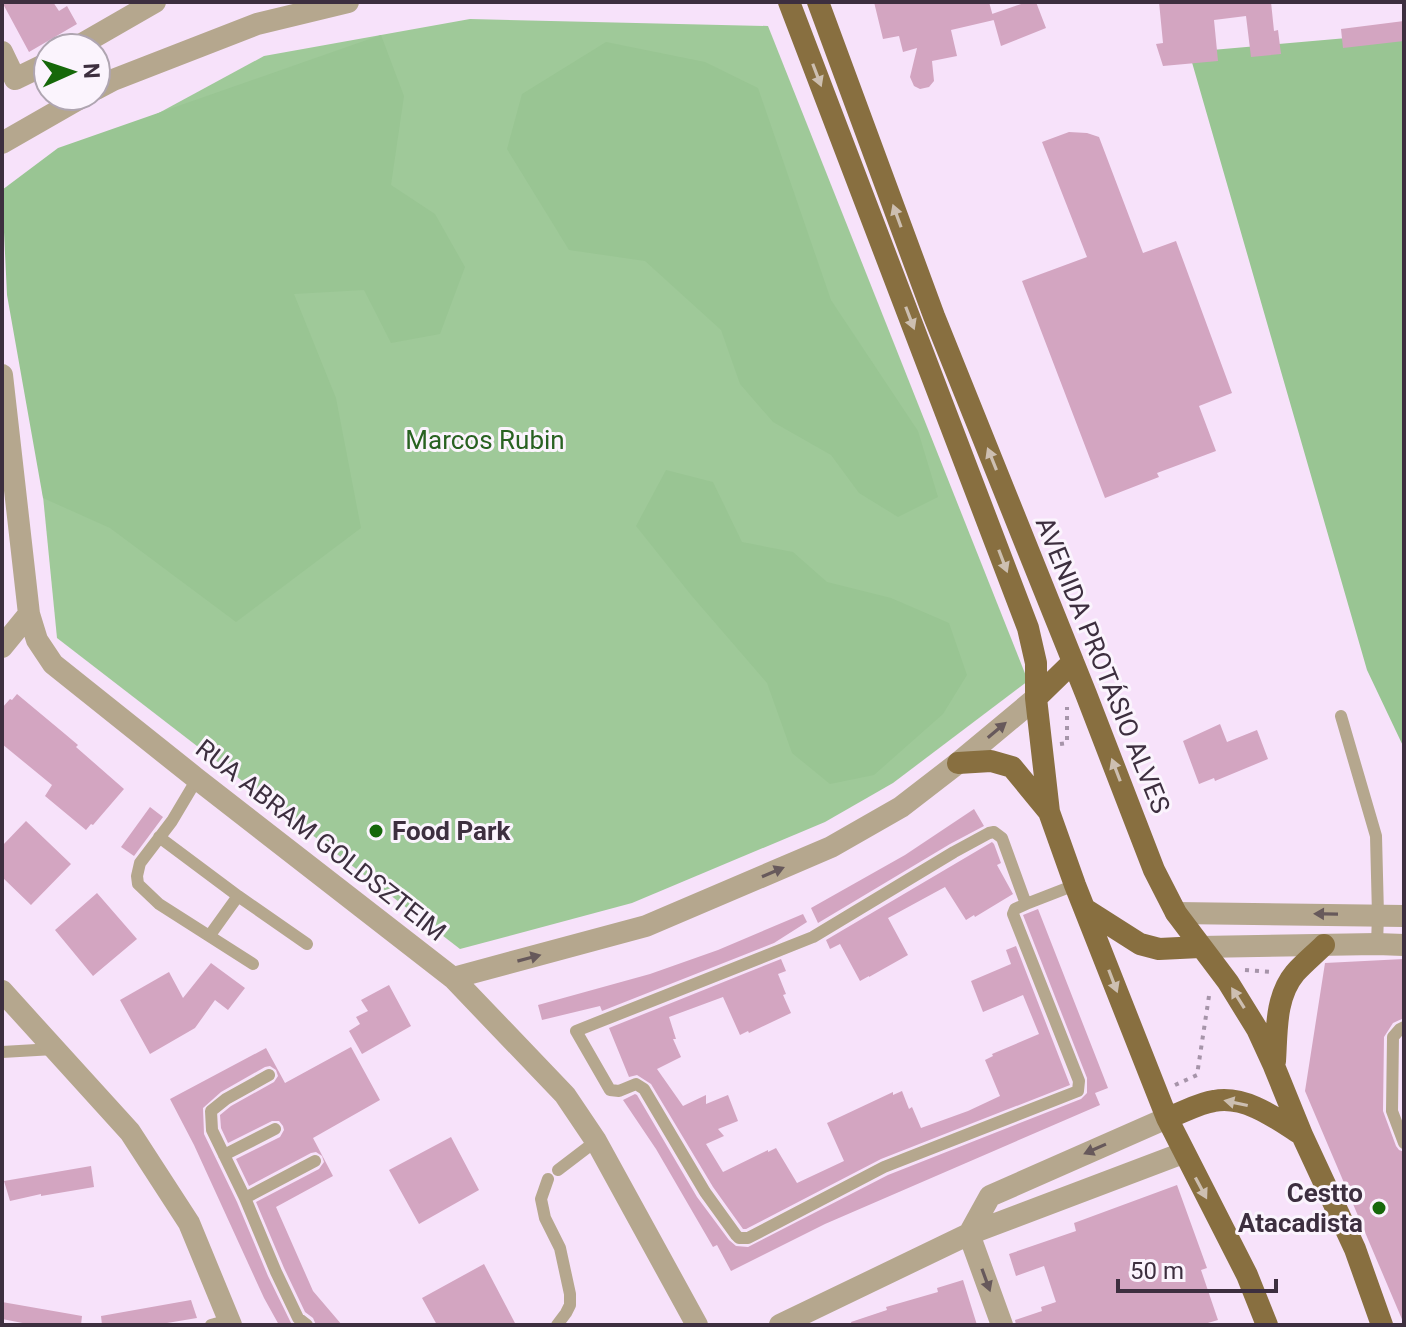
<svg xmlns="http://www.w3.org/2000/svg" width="1406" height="1327" viewBox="0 0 1406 1327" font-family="Roboto,sans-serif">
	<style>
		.green { fill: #9fc999 }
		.forest { fill: #99c593 }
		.building { fill: #d3a5c1 }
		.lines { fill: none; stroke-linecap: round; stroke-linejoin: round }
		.path { stroke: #a694a9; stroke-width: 4; stroke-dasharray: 4 6; stroke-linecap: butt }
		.service { stroke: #b5a78e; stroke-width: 12 }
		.minor { stroke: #b5a78e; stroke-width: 22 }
		.tertiary { stroke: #b5a78e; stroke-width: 22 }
		.primary { stroke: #886f40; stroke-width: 22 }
		.oneway { fill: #cdbfb1 }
		.oneway2 { fill: #67595b }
		.poi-dot { fill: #16680a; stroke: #fbf4fd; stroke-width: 3 }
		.labels { text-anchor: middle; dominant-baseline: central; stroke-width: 6; stroke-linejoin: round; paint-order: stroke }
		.park-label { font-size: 26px; fill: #286221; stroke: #fbf4fd }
		.street-label { font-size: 26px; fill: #3d2f3f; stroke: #fbf4fd }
		.poi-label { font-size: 26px; font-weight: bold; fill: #3d2f3f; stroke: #fbf4fd; text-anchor: start }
	</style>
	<rect width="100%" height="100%" fill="#f7e2fa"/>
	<path class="green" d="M470,19l298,7 260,655 -135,102 -68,39 -193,81 -172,46 -403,-311 -44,-446 251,-136z"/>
	<path class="forest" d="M1404,33v715l-37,-78 -178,-618z
		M381,35l23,61 -13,89 44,29 30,53 -25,67 -49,9 -27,-53 -70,4 42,104 25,130 -125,94 -126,-94 -67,-30 -36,-203 -5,-105 56,-42z
		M606,42l99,20 53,26 73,212 87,131 20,66 -40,20 -39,-24 -28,-38 -58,-33 -33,-38 -19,-54 -76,-69 -76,-11 -62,-101 15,-55z
		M666,470l47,12 29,60 51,10 34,30 64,16 58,25 18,52 -24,39 -69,61 -44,9 -38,-31 -25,-70 -76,-88 -55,-69z"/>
	<path class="building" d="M2,2h51l6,9 8,-5 10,18 -48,28z
		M874,2h115l5,18 -43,10 6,26 -25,5 2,20 -5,6 -9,2 -6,-3 -4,-9 7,-29 -14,4 -4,-16 -16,3z
		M1027,2h9l10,26 -45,18 -9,-32z
		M1159,2h112l3,29 4,-1 3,24 -30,3 -5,-41 -32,4 4,41 -55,5 -7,-22 7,-1z
		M1404,21v20l-61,7 -2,-19z
		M1069,132l18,1 12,4 44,116 33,-12 56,152 -33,13 17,45 -59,22 2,4 -54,21 -83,-217 65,-24 -45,-115z
		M17,694l48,40 13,11 -2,2 48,42 -31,36 -2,-1 -5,6 -41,-34 7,-11 -50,-41v-36l8,-9 2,1z
		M1220,724l7,18 30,-12 11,29 -53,22 -1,-3 -15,6 -16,-43z
		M150,807l13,10 -29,39 -13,-9z
		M974,809l10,17 -34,18 -132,79 -7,-15 94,-53z
		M26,821l45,43 -40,41 -29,-28v-31z
		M992,842l2,2 7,19 -4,2 16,29 -38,23 -1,-2 -8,5 -21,-33 -57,31 20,37 -39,22v-1l-9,5 -20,-37 -10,5 -4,-9z
		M97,893l40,46 -44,37 -38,-46z
		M1038,909l70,179 -13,5 5,12 -275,119 -94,47 -14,-26 -4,2 -57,-98 -33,-49 12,-6 2,1 60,102 32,43 7,6 12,1 140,-72 193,-76 6,-6v-15l-64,-163z
		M803,914l4,8 -33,21 -172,68 -2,-5 -58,14 -4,-15 112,-31 68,-24z
		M1016,946l54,139 -189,74 -135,70h-3l-30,-42 -62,-103 -14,-9 -8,2 -20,-49 172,-69 5,12 -8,3 8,20 -3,1 8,18 -42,20 -1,-2 -8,4 -17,-38 -54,20 7,22h-3l8,18 -24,12 26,37 23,-11v9l22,-9 10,26 -20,8 6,7 -18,8 17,28 45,-22v2l8,-4 21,35 47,-22 -17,-38 66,-31v3l9,-4 7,18 3,-2 9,21 47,-17 32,-15 -15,-36 8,-4 -1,-2 47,-20 -16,-39 -40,17 -12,-31 40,-17 -5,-14z
		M1404,959v59l-11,5 -9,14 -1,74 13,35 3,4 5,2v172l-99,-233 20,-128z
		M211,963l34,25 -17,22 -13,-10 -20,28 -45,26 -30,-54 49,-28 14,26z
		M389,985l22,41 -49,28 -13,-23 11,-7 -4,-7 12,-6 -7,-11z
		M351,1047l29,53 -67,38 20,38 -57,31 37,84 29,34h-26l-3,-7 -8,-6 -21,-44 -28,-66 63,-33 5,-7 -2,-6 -6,-4 -5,1 -62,33 -13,-27 44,-22 4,-7 -1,-4 -4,-5h-7l-44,22 -7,-15 -1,-13 11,-9 43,-24 4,-6 -2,-6 -6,-4 -5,1 -44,25 -18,16 1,26 33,68 31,74 24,49h-13l-15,-27 -70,-153 -24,-46 96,-51 19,35z
		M451,1137l28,53 -60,34 -30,-54z
		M91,1166l3,21 -53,9v-2l-31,7 -6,-20z
		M1177,1185l30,83 -6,2 17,50 -17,5h-185l-1,-5 27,-9 -1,-4 15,-5 -12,-36 -28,10 -7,-22 67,-23 -2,-8z
		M484,1264l32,61h-79l-15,-27z
		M963,1280l14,45h-125l-1,-3 36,-12 -1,-3 52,-15 -1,-4z
		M191,1300l6,18 -42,7h-53l-1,-9z
		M2,1302l80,14 -1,9h-48l-31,-6z"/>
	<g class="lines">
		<path class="path" d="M1060,744l7,-1v-36
			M1245,970l27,2
			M1175,1085l22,-10 12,-79 3,-2"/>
		<path class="service" d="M1341,716l35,120 2,79 -1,29
			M197,779l-25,42 -32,42 -3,13 1,8 21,20 94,60
			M159,837l79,59 69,48
			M1026,904l-24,-66 -8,-6 -5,1 -35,19 -141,85 -237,94 34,59 9,1 17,-7 8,5 61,103 31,43 3,3h9l136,-71 194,-76 1,-10 -66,-167 2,-5 11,-5 49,-19
			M210,935l28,-39
			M1404,1027l-4,2 -7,8 -1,74 12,32
			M2,1052l52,-3
			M269,1075l-43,24 -15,12 1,19 33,68 31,74 22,46 9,7
			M224,1155l51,-26
			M558,1170l38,-29
			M548,1179l-7,20 4,19 15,30 10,46v11l-4,8 -9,12
			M245,1198l70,-37
			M211,1325l18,-5"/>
		<path class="minor" d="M75,48l80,-46
			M2,52l13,27 33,-16
			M96,89l17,-9 144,-56 91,-22
			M2,143l82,-47
			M2,375l27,239 8,26 16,24 144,115 256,199 112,117 31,46 101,184
			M2,647l27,-33
			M453,978l193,-52 185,-79 70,-40 57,-44 78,-65"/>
		<path class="tertiary" d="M1176,913l228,3
			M1200,947l177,-3 27,1
			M2,991l128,141 59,91 42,102
			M969,1234l21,-38 177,-78
			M969,1234l33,91
			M780,1325l189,-91 214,-81"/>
		<path class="primary" d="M789,2l239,626 8,35v35l13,114 26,73 92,233 80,157 20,50
			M818,2l116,314 152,378 68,176 22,43 52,69 29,47 17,37 28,69 53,114 27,76
			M1036,698l37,-36
			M958,763l33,-2 21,6 37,45
			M1085,909l55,35 19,5 41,-2
			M1275,1061c2,-30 0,-64 20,-88 9,-10 20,-19 29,-28
			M1167,1118c15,-5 32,-15 47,-17 32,-6 63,18 88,34"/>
	</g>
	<defs><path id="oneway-solid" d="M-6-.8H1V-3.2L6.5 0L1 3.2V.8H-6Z" transform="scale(2)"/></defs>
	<g class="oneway">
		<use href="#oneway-solid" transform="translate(817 75) rotate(69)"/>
		<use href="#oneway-solid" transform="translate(897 216) rotate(-110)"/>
		<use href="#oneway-solid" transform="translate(910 318) rotate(69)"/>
		<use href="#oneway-solid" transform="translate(992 459) rotate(-112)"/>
		<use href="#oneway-solid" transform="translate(1003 561) rotate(69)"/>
		<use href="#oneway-solid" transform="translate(1116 770) rotate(-111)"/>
		<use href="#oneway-solid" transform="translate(1113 981) rotate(69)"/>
		<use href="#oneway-solid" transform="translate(1238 998) rotate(-122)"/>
		<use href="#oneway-solid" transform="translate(1236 1103) rotate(-168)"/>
		<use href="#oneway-solid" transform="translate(1201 1188) rotate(62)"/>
	</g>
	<g class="oneway2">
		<use href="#oneway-solid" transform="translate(997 730) rotate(-40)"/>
		<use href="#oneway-solid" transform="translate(773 872) rotate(-23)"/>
		<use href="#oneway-solid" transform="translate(1326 914) rotate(-179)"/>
		<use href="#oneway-solid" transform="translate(529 958) rotate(-15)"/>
		<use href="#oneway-solid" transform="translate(1095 1149) rotate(156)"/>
		<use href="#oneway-solid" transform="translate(986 1280) rotate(70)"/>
	</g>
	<g class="poi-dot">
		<circle cx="376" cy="831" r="8"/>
		<circle cx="1379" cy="1208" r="8"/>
	</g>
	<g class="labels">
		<g class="park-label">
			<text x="485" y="440">Marcos Rubin</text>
		</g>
		<g class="street-label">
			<text transform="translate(1103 665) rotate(68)">AVENIDA PROTÁSIO ALVES</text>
			<text transform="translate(321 840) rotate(38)">RUA ABRAM GOLDSZTEIM</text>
		</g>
		<g class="poi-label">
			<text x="392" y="831">Food Park</text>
			<text x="1363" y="1193" text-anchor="end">Cestto<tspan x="1363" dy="30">Atacadista</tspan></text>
		</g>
	</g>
	<rect width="1406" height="1327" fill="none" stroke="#3d2f3f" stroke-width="8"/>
	<g transform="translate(72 72) rotate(87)"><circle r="38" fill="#fbf4fd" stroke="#afa5b1" stroke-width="2"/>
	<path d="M0-6L14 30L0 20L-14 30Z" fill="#16680a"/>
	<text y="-12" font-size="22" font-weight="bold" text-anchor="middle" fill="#3d2f3f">N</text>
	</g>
	<path d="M1118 1279v12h158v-12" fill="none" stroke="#3d2f3f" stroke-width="4"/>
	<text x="1130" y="1279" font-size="24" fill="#3d2f3f" stroke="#fbf4fd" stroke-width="6" paint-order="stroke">50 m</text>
</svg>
